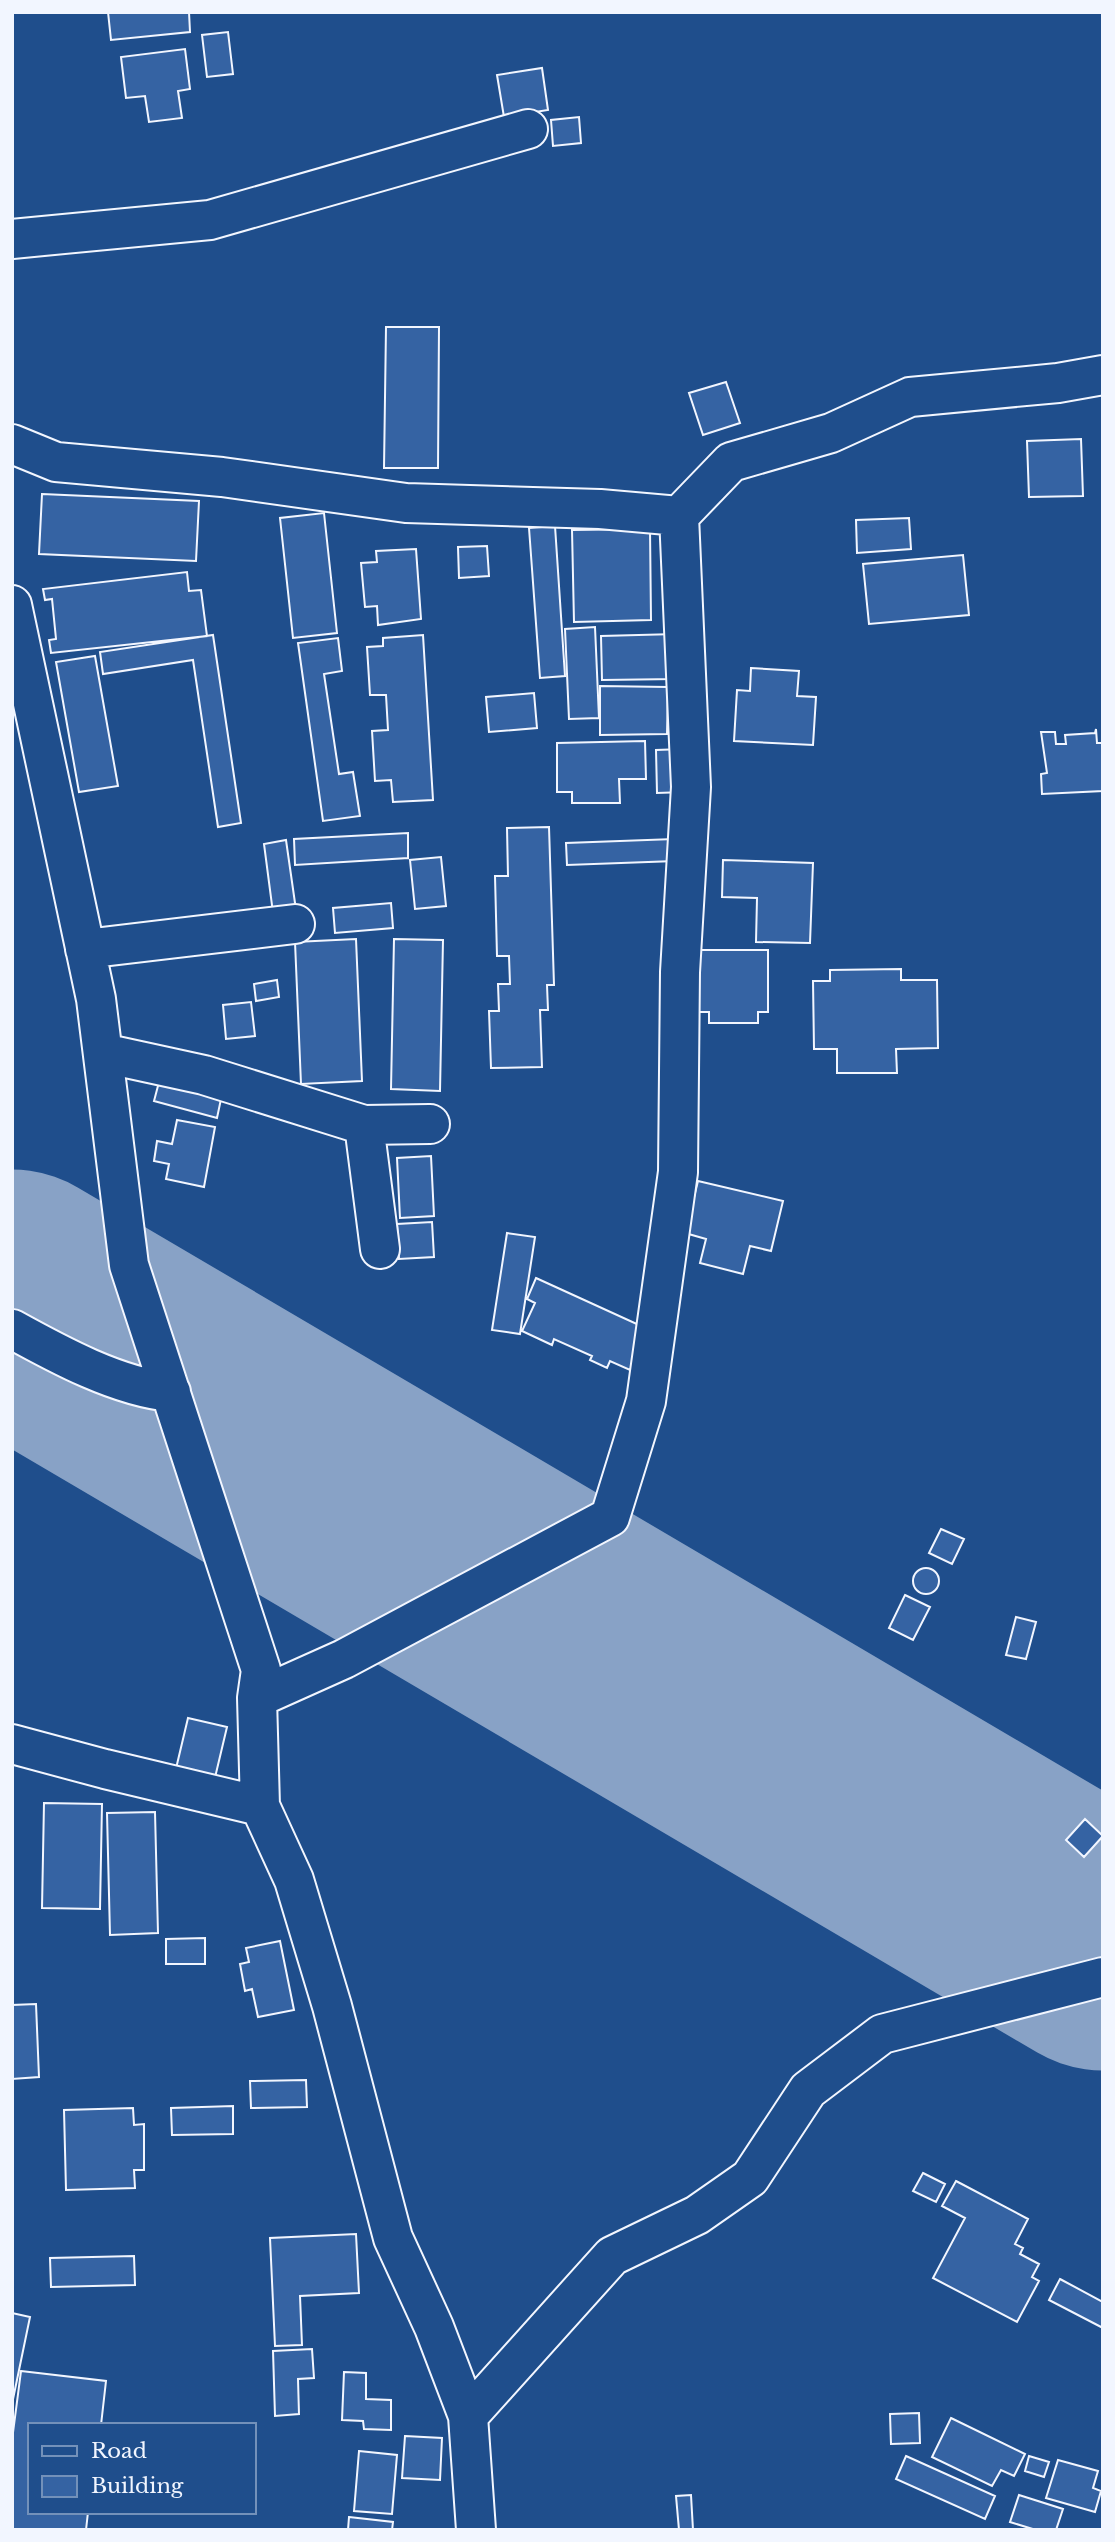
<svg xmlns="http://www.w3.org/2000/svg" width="1115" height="2542" viewBox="0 0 1115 2542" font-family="'Libre Baskerville',serif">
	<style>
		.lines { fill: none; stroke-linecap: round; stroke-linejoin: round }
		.runway { stroke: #88a2c6; stroke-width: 259 }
		.building { fill: #3563a3; stroke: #f2f6ff; stroke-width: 2 }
		.minor-casing { stroke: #f2f6ff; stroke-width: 42 }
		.minor { stroke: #1f4e8c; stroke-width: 38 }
	</style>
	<rect width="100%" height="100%" fill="#1f4e8c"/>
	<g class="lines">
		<path class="runway" d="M12,1299l1091,642"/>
	</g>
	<path class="building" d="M108,12h81l1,20 -79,8z
		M228,32l5,42 -26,3 -5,-42z
		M185,49l5,40 -12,2 4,27 -33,4 -4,-26 -19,2 -5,-41z
		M542,68l6,42 -44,7 -7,-42z
		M579,117l2,26 -28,3 -2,-26z
		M386,327h53l-1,141h-54z
		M726,382l14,41 -37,12 -14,-42z
		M1081,439l2,57 -54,1 -2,-56z
		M42,494l157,7 -3,60 -157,-7z
		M324,513l13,120 -44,5 -13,-120z
		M909,518l2,31 -54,4 -1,-33z
		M555,526l10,150 -25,2 -11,-150z
		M650,529l1,91 -77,2 -2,-92z
		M487,546l2,30 -30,2 -1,-31z
		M416,549l5,70 -43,6 -1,-19 -12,1 -4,-44 16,-1 -1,-11z
		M963,555l6,60 -100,9 -6,-60z
		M187,572l2,19 12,-1 6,46 -156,17 -2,-13 7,-1 -4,-40 -7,1 -2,-11z
		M595,627l4,91 -30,1 -4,-90z
		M676,634v45l-74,1 -1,-44z
		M213,635l28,188 -23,4 -25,-167 -90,14 -3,-22z
		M423,635l10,165 -40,2 -2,-22 -16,1 -3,-50 16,-1 -2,-35h-16l-3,-48 16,-1v-8z
		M338,638l4,33 -18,3 15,100 14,-2 7,44 -37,5 -25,-178z
		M95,656l23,130 -39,6 -23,-130z
		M751,668l48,3 -2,25 19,1 -3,48 -79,-4 3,-51 13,1z
		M600,686l68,1 -1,47 -67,1z
		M534,693l3,35 -48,4 -3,-35z
		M1096,729l1,14h6v48l-61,3 -1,-20 6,-1 -6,-41h14l1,12h10l-1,-9 30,-2z
		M645,741l1,38h-27l1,24h-48v-11h-15v-49z
		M684,749l1,43 -28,1 -1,-43z
		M549,827l5,158h-7l1,25h-8l2,57 -51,1 -2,-57h10l-1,-27h12l-1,-28h-12l-2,-80h13l-1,-48z
		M408,833v25l-113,7 -1,-26z
		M674,839l1,22 -108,4 -1,-22z
		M286,840l10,70 -23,3 -9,-69z
		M441,857l5,49 -31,3 -5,-49z
		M723,860l90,3 -3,80 -54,-1 1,-44 -35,-1z
		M391,903l2,25 -58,5 -2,-25z
		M356,939l6,142 -61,3 -6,-142z
		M394,939l49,1 -3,151 -49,-2z
		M696,950h72v62h-10v11h-49v-11h-14z
		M901,969v11h36l1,68 -42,1 1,24h-60v-24h-23l-1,-68h17v-11z
		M277,980l2,17 -23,4 -2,-17z
		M251,1002l4,34 -29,3 -3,-34z
		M159,1082l62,17 -4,19 -63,-17z
		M177,1120l38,7 -11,60 -38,-8 3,-15 -15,-3 3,-20 15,3z
		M431,1156l3,60 -34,2 -3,-60z
		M698,1181l85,20 -12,50 -21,-5 -7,28 -43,-11 6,-24 -21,-6z
		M432,1222l2,35 -35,2 -2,-35z
		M507,1233l28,4 -15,97 -28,-4z
		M536,1278l114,52 -20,40 -20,-9 -3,7 -17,-8 2,-4 -38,-17 -2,6 -30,-14 13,-28 -8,-4z
		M941,1529l23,10 -12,25 -23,-11z
		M913 1581a13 13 0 1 1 26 0a13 13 0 1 1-26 0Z
		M905,1595l25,12 -17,33 -24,-12z
		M1016,1617l20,5 -10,37 -20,-4z
		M188,1718l39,9 -14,59 -39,-9z
		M44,1803l58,1 -2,105 -58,-1z
		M155,1812l3,121 -48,2 -3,-122z
		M1085,1819l18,17 -19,21 -18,-17z
		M205,1938v26h-39v-25z
		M280,1941l14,69 -36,7 -6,-28 -7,2 -5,-27 9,-2 -3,-14z
		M36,2004l3,73 -27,2v-74z
		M306,2080l1,27 -56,1 -1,-27z
		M233,2106v28l-61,1 -1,-27z
		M133,2108l1,17 10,-1v46h-10l1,18 -69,2 -2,-80z
		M923,2173l22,11 -9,18 -23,-11z
		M956,2181l72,38 -13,25 8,4 -3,6 19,10 -7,13 7,4 -22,41 -84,-44 32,-60 -23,-12z
		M356,2234l3,59 -59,3 2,49 -27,1 -5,-108z
		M134,2256l1,29 -84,2 -1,-29z
		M1060,2279l43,23v26l-54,-28z
		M12,2313l18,4 -18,87z
		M312,2349l2,29 -16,1 1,35 -24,2 -2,-65z
		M21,2371l85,10 -5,44h-71v87h58l-2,18h-74v-90z
		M344,2372l22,1v26l25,1v30l-27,-1 -1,-8 -21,-1z
		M919,2413l1,30 -29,1 -1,-30z
		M951,2418l74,36 -11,22 -13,-6 -9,16 -60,-29z
		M405,2436l37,2 -2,42 -38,-2z
		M359,2451l38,4 -5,59 -38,-3z
		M906,2456l89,40 -10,23 -89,-40z
		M1029,2456l20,6 -5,15 -19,-6z
		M1058,2460l40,11 -5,17 8,3 -6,21 -49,-14z
		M691,2495l2,35h-14l-3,-34z
		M1019,2495l44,14 -7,21h-20l-26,-8z
		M349,2517l44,5 -1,8h-44z"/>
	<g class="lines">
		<defs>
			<path id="minor" d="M12,239l198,-19 318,-91
				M12,444l44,18 166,15 184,26 194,6 79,7 52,-54 100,-29 79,-36 148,-14 45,-8
				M12,605l84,394 33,266 132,405 -4,28 3,108 34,74 38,126 61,232 41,89 34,89 8,114
				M85,949l210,-25
				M103,1053l101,22 160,50 66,-1
				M364,1125l16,124
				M12,1329c47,26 106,58 159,63
				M257,1698l87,-39 266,-142 36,-116 32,-229 2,-200 11,-185 -12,-271
				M12,1744l93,25 155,37
				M468,2416l144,-160 85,-41 53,-37 58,-88 74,-56 221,-57"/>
		</defs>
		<use href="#minor" class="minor-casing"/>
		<use href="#minor" class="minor"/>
	</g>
	<rect width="1115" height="2542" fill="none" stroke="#f2f6ff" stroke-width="28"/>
	<rect x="28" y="2423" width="228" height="91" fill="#1f4e8c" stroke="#7391ba" stroke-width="2"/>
	<rect x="42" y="2446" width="35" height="10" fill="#1f4e8c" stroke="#7391ba" stroke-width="2"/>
	<text x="91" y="2458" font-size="21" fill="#f2f6ff">Road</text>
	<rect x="42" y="2476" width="35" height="21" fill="#3563a3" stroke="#7391ba" stroke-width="2"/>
	<text x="91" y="2493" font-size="21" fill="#f2f6ff">Building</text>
</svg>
